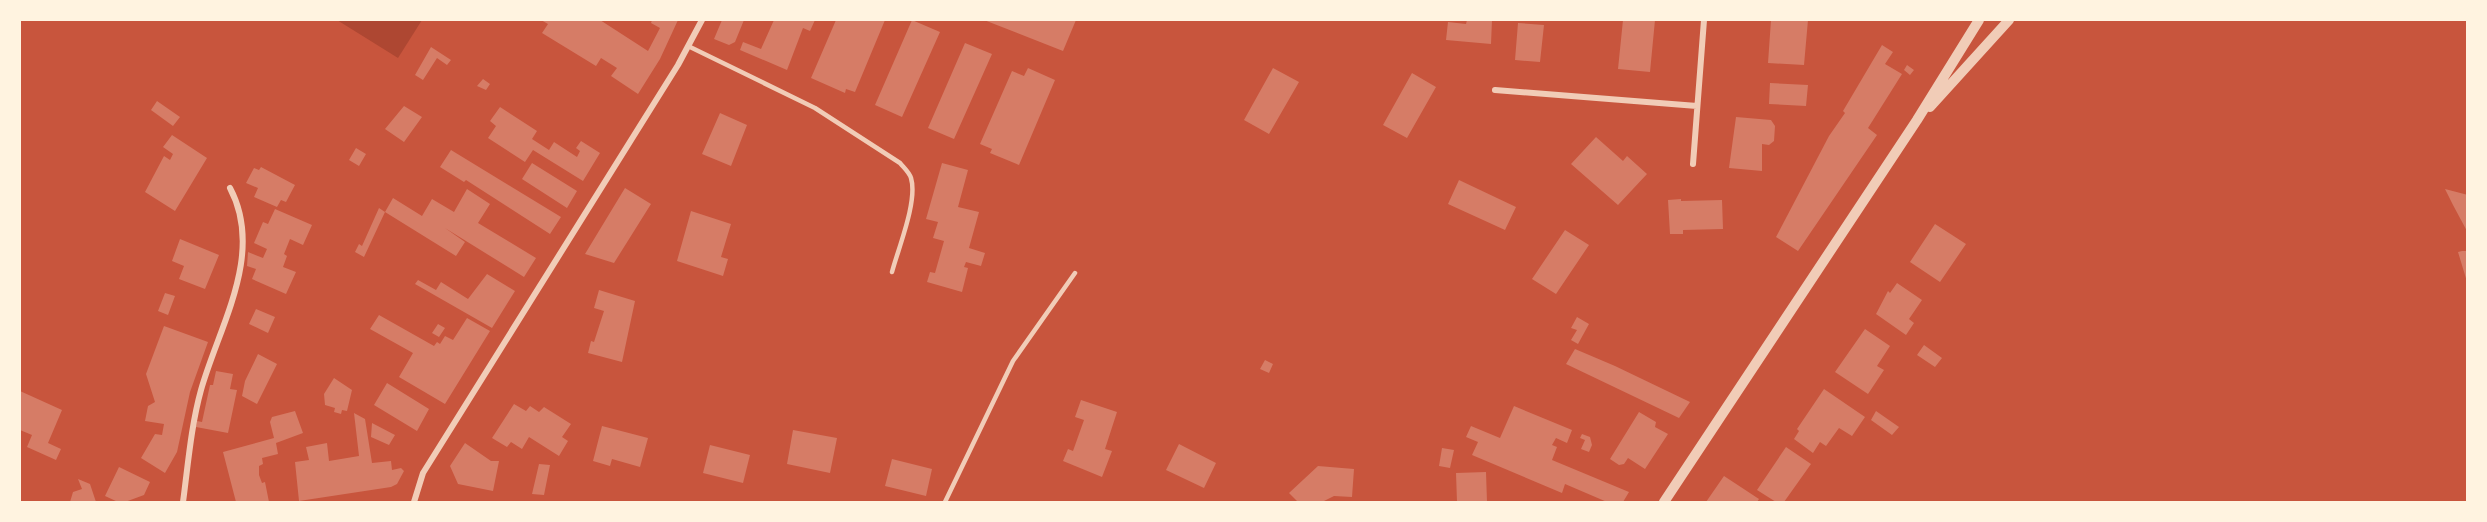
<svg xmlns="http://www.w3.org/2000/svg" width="2487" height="522" viewBox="0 0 2487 522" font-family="Arial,sans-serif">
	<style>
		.green { fill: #ae4732 }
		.building { fill: #d67c66 }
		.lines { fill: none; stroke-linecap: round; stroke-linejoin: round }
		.service { stroke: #f1ccb7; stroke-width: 4.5 }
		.minor { stroke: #f1ccb7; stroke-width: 6 }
		.tertiary { stroke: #f1ccb7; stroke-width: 10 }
	</style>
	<rect width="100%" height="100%" fill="#c8553d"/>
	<path class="green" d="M337,20h85l-24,38z"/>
	<path class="building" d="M541,20h59l48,31 12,-23 -9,-5 1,-3h26l-18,39 -22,35 -27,-18 6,-8 -16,-10 -5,8 -54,-33 6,-9z
		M722,20h22l-9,22 -6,3 -15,-6z
		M774,20h41l-5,11 -7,-3 -16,42 -47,-20 3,-8 18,7z
		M836,20h49l-30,72 -9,-3 -1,4 -34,-15z
		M912,20l28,12 -38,85 -27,-12z
		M984,20h92l-13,31z
		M1467,20h25l-1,24 -45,-4 2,-18 18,2z
		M1623,20h32l-5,52 -32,-3z
		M1771,20h37l-4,45 -36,-2z
		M1518,23l26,2 -4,37 -25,-2z
		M965,43l27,11 -38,85 -26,-11z
		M1882,45l11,7 -8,12 17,10 -34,54 9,7 -79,116 -22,-14 53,-101 16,-23 -2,-2z
		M431,47l20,13 -4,5 -10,-7 -14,22 -8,-5z
		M1907,65l7,5 -4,5 -6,-5z
		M1028,68l27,12 -36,85 -29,-12 2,-4 -12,-5 32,-73 12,5z
		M1273,68l26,14 -30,52 -25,-14z
		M1412,73l24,14 -29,51 -24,-13z
		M483,79l7,5 -4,6 -9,-4z
		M1770,83l38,2 -2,21 -37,-2z
		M157,101l23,16 -7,9 -22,-16z
		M404,106l18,11 -18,25 -19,-13z
		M500,107l37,24 -5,8 17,11 5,-8 23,15 3,-6 -4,-3 5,-7 19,12 -17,28 -50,-31 -8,12 -37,-24 8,-12 -6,-5z
		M720,113l27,12 -16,41 -29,-12z
		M1736,117l35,3 4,6 -1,15 -5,4 -7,-1v27l-33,-3z
		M172,135l35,23 -32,53 -30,-19 19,-36 6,4 3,-6 -10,-7z
		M1596,137l27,24 4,-5 20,18 -29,31 -47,-41z
		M356,148l10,6 -7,12 -10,-6z
		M451,150l110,67 -11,17 -84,-54 -2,2 -24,-15z
		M532,163l45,28 -10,17 -45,-29z
		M942,163l26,7 -10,37 21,5 -10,36 16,5 -4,13 -15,-4 -2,5 4,1 -6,24 -35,-10 3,-10 5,1 9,-32 -11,-3 5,-16 -12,-3z
		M261,167l34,18 -9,17 -5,-2 -4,7 -23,-10 4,-9 -12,-5 8,-15 5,2z
		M1459,180l57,27 -11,23 -57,-26z
		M625,188l26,16 -37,59 -29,-9z
		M467,189l23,15 -12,19 58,35 -12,19 -79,-49 20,14 -9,14 -71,-44 8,-14 29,18 10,-17 22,13z
		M2445,189l23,6v38l-15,-28z
		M1681,199v2l41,-1 1,29 -40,1v4h-13l-2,-34z
		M379,208l6,4 -21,45 -9,-5 4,-8 3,2z
		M275,209l37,16 -9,20 -13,-6 -6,15 3,2 -4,11 13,5 -10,22 -34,-15 4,-10 -9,-3 1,-14 15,6 4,-9 -13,-6 9,-21 5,2z
		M691,211l40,13 -10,33 7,2 -5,17 -46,-15z
		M1935,224l31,20 -26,38 -30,-20z
		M1565,230l24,15 -33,49 -24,-15z
		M180,239l39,16 -14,34 -26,-10 5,-13 -12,-5z
		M2462,251h6v34l-10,-33z
		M487,274l28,17 -23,37 -77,-44 3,-4 18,10 5,-8 27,17z
		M1897,283l25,17 -13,19 5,4 -8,12 -30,-21 12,-23 2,2z
		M599,290l36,11 -13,61 -34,-9 3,-12 3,1 10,-31 -10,-3z
		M165,293l10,3 -7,19 -10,-4z
		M256,309l19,8 -7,16 -19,-9z
		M379,315l55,31 3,-4 3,2 5,-8 8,4 14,-22 23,13 -45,73 -46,-27 14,-24 -43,-24z
		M1577,317l12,7 -11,20 -7,-4 6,-10 -6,-2z
		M438,324l7,4 -6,9 -7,-4z
		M164,326l44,16 -18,50 -13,60 -12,21 -24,-15 14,-24 7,1 2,-11 -19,-3 3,-15 7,-4 -9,-28z
		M1865,329l25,17 -13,20 7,4 -16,24 -33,-22z
		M1924,345l18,13 -7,9 -18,-12z
		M1575,349l40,17 75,36 -11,16 -113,-54z
		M258,354l19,10 -20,40 -15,-8 3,-15z
		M1265,360l8,4 -4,9 -9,-4z
		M216,371l17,3 -3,15 7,1 -9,43 -32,-6 1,-6 5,1 8,-37h3z
		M334,378l18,12 -5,21 -5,-1 -1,4 -7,-2 1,-4 -10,-3 -1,-11z
		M387,383l42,26 -12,22 -43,-26z
		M1824,389l41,28 -13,19 -13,-8 -13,18 -6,-4 -7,11 -19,-14 5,-8 -2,-2z
		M20,391l42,19 -14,33 13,6 -5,11 -29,-13 5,-12 -12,-5z
		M1081,400l36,12 -12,37 7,2 -10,26 -39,-16 5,-12 5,2 11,-31 -9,-3z
		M514,404l12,7 4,-5 9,6 5,-5 27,17 -9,13 6,4 -9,15 -30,-19 -7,12 -11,-7 -4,5 -15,-9z
		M1514,406l58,24 -5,13 -11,-5 -4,7 5,2 -5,13 77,32 -6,10h-16l-42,-18 -3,9 -90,-38 6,-13 -12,-5 5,-11 29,12z
		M295,411l8,22 -27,10 2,11 -16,4 1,6 -4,2v9l3,8 3,-1 4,20h-33l-13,-50 51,-14 -4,-16 2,-5z
		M1876,411l23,16 -7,8 -21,-15z
		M1639,412l17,10 -1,5 13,7 -23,35 -17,-11 -4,6 -5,1 -9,-6z
		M354,413l11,6 7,44 19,-2 1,9 9,-2 3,3 -7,13 -6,3 -92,14 -4,-39 14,-2 -3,-13 21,-4 2,18 30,-5z
		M372,423l23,12 -6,10 -18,-8z
		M602,426l46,12 -8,29 -28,-8 -2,7 -17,-5z
		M793,430l44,8 -7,35 -43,-9z
		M1582,434l8,3 2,8 -3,7 -8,-3 4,-9 -5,-2z
		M465,443l26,18h8l-6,30 -35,-7 -8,-18z
		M1179,444l37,19 -12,25 -38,-18z
		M710,445l40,10 -7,28 -40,-10z
		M1786,447l25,17 -27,38h-8l-19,-12z
		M1442,448l12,2 -4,18 -11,-2z
		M892,459l40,10 -6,27 -41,-10z
		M539,464l11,1 -6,30 -12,-1z
		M1318,466l36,3 -2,28 -18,-1 -12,6h-24l-9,-9z
		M119,467l31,15 -6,13 -19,7h-7l-13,-6z
		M1486,472l1,30h-30l-1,-29z
		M1724,476l35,23 -2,3h-51z
		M78,479l12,5 6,18h-26l3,-10 9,-3z"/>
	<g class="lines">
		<path class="service" d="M688,46l127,62 85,55c4,5 9,9 11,15 7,23 -13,71 -19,94
			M945,502l68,-141 62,-88"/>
		<path class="minor" d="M1495,90l202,16
			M1693,164l11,-144
			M183,502c5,-37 8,-76 18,-112 18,-64 64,-136 29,-202
			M414,502l9,-29 255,-408 24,-45"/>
		<path class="tertiary" d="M1930,107l79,-87
			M1664,502l253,-382 62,-100"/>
	</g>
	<rect width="2487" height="522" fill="none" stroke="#fff3e0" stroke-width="42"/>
</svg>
